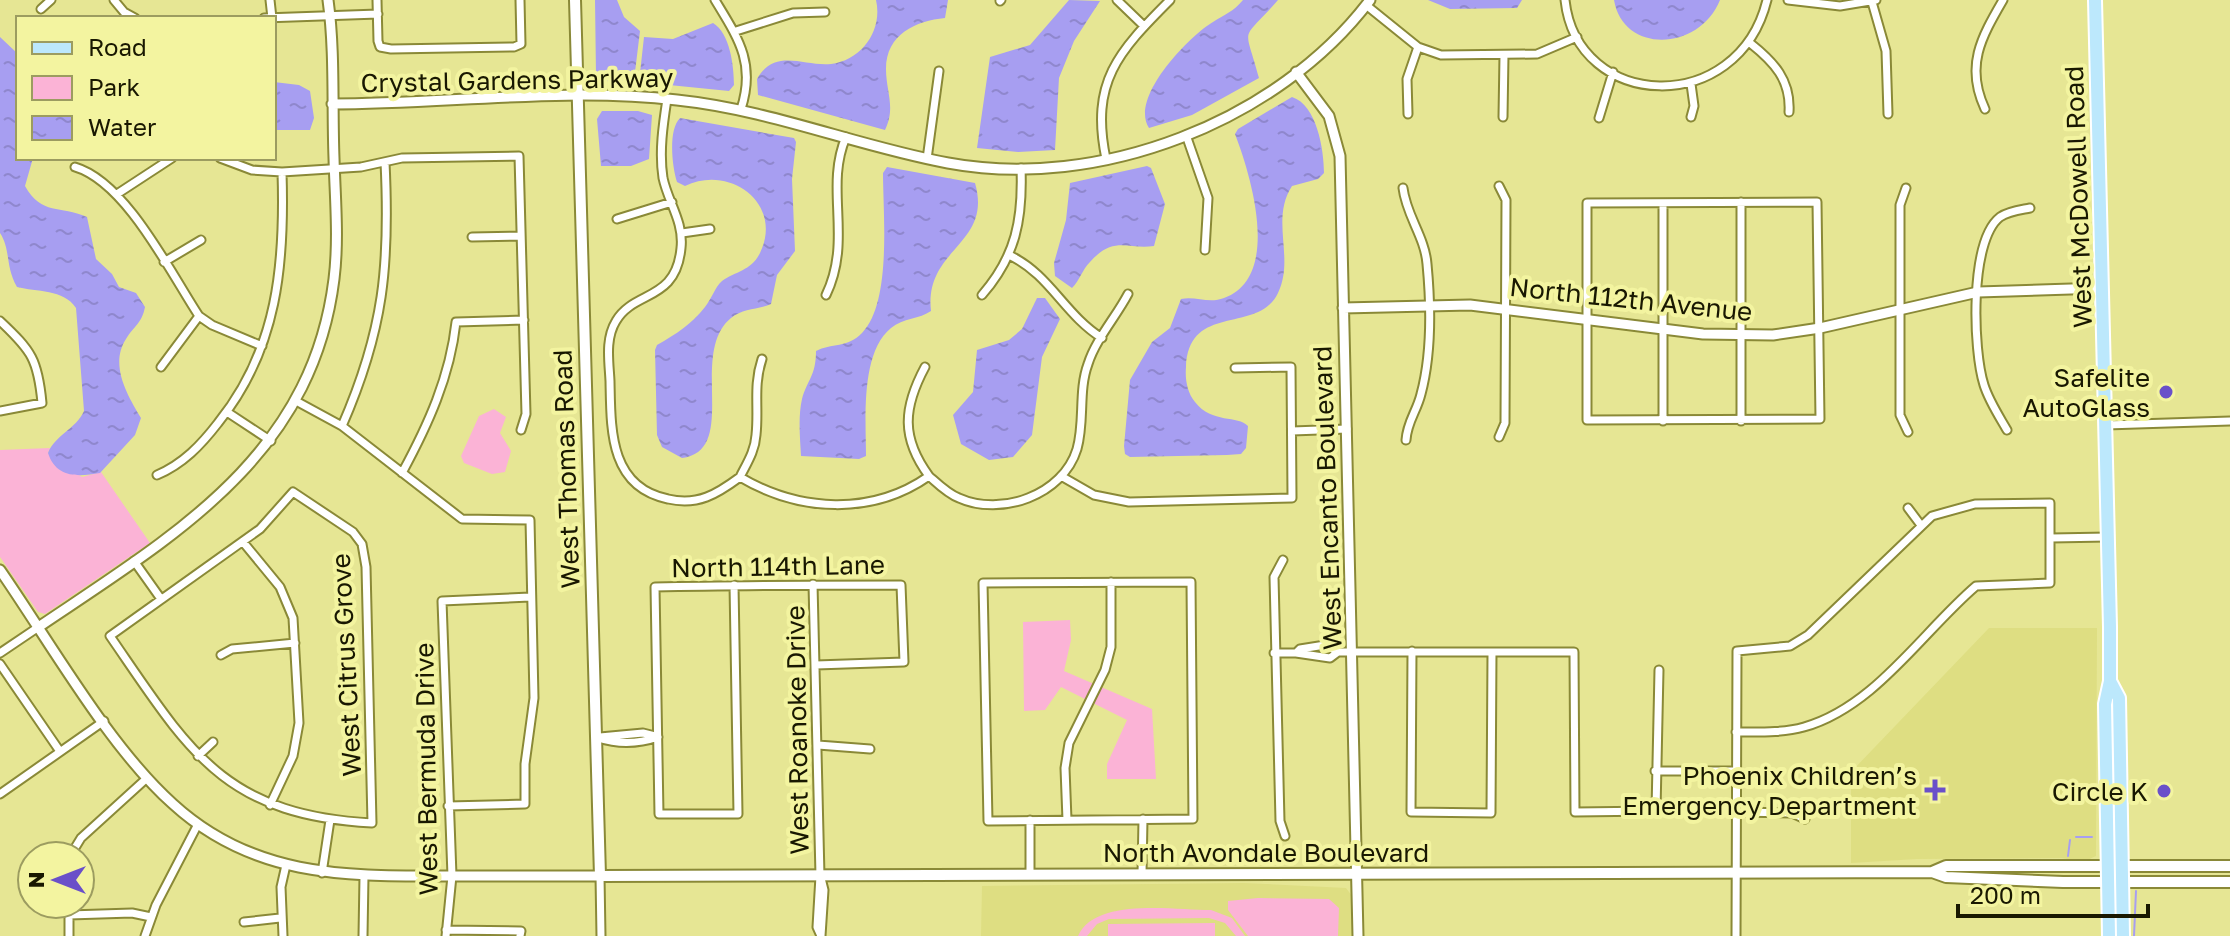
<svg xmlns="http://www.w3.org/2000/svg" width="2230" height="936" viewBox="0 0 2230 936" font-family="'Golos Text',sans-serif">
	<style>
		.built { fill: #dede82 }
		.green { fill: #fbb3d6 }
		.water { fill: url(#water-ripples) }
		.lines { fill: none; stroke-linecap: round; stroke-linejoin: round }
		.stream { stroke: #a79ef1; stroke-width: 2 }
		.minor-casing { stroke: #8a8937; stroke-width: 11 }
		.tertiary-casing { stroke: #8a8937; stroke-width: 13 }
		.secondary-casing { stroke: #8a8937; stroke-width: 14 }
		.primary-casing { stroke: #fff; stroke-width: 16 }
		.minor { stroke: #fff; stroke-width: 7 }
		.tertiary { stroke: #fff; stroke-width: 9 }
		.secondary { stroke: #fff; stroke-width: 10 }
		.primary { stroke: #bce8fc; stroke-width: 12 }
		.poi-dot { fill: #6a50c9; stroke: #f3f4a0; stroke-width: 3 }
		.labels { text-anchor: middle; dominant-baseline: central; stroke-width: 8; stroke-linejoin: round; paint-order: stroke }
		.street-label { font-size: 26px; fill: #191801; stroke: #f3f4a0 }
		.poi-label { font-size: 26px; fill: #191801; stroke: #f3f4a0; text-anchor: end }
	</style>
	<defs>
		<pattern id="water-ripples" width="26" height="14" patternUnits="userSpaceOnUse" patternTransform="scale(2)"><rect width="26" height="14" fill="#a79ef1"/><path d="M2 4q2-2 4 0t4 0M15 11q2-2 4 0t4 0" fill="none" stroke="#8f87cd"/></pattern>
	</defs>
	<rect width="100%" height="100%" fill="#e6e694"/>
	<path class="built" d="M1989,628h108l-1,228 -13,6 -21,-4 -145,1 -66,4v-91z
		M1244,883l102,5 6,8v40h-371l1,-50z"/>
	<path class="green" d="M494,409l12,8 -6,16 11,18 -6,21 -13,2 -28,-11 -3,-7 18,-40z
		M50,448l-2,5 34,24 19,-5 49,71 -105,71 -7,-2 -38,-55v-107z
		M1070,620l1,20 -7,31 88,38 4,70h-49v-15l20,-44 -66,-33 -16,23 -21,1 -1,-89z
		M1258,898l71,1 10,9 -1,28h-90l-20,-26v-9z
		M1211,910l21,8 13,18h-9l-11,-13 -16,-5 -100,1 -12,5 -10,12h-9c17,-39 96,-26 133,-26z
		M1215,923v13h-107v-12z"/>
	<path class="water" d="M595,0h22l7,17 16,14 -5,41 -8,10 -28,-1 -3,-5z
		M876,0h72l-3,18c-29,3 -59,16 -59,51 0,23 10,38 -1,61l-127,-35 -1,-16c18,-32 48,-12 74,-15 31,-4 52,-34 45,-64z
		M1069,0l31,1 -26,40 -15,37 -4,72 -37,2 -41,-4 13,-91 40,-12z
		M1243,0h35c-38,44 -34,22 -19,78l-67,37 -43,13c-20,-30 40,-92 64,-106 12,-8 20,-10 30,-22z
		M1428,0h94l-5,8 -67,1z
		M1614,0h106c-21,52 -97,54 -106,0z
		M713,23c17,10 21,43 21,62l-5,6 -90,-9 5,-45 29,2z
		M0,37l18,17v104h15l-8,28c17,30 35,19 62,31l9,42 16,15 7,13 17,6 9,14c-3,16 -11,19 -19,32 -17,26 2,57 15,79l-6,17 -35,38c-22,4 -44,5 -52,-20 7,-18 28,-24 36,-42l-8,-103c-12,-19 -40,-16 -59,-21 -12,-21 -6,-37 -17,-54z
		M274,82l25,3 11,6 4,27 -4,12h-36z
		M1292,97c25,8 32,53 32,76l-6,6 -26,7c-22,34 3,72 -14,107 -20,42 -89,9 -92,74 -1,12 1,25 9,35 17,22 43,13 53,24l-2,22 -5,6 -14,1 -97,2 -5,-3 -1,-8 6,-66 22,-38 18,-14 11,-29c15,-3 28,5 43,-1 58,-21 27,-122 11,-164l3,-5z
		M602,111h36l14,4 -3,44 -18,7h-30l-4,-47z
		M680,118l114,20 2,4 -4,37 3,72 -18,24 -6,29c-13,6 -28,4 -40,14 -43,35 9,132 -49,140l-20,-11 -5,-12 -2,-85 2,-5c19,-11 35,-21 48,-38 6,-7 10,-20 17,-26 14,-10 29,-10 38,-28 24,-50 -31,-89 -75,-67l-8,-4c-5,-16 -9,-52 3,-64z
		M1147,166l4,2 14,36 -11,42c-26,4 -40,-11 -64,16 -8,8 -10,18 -18,26l-17,-12 -1,-13 12,-43 4,-37z
		M887,167l88,16c18,62 -51,65 -44,128 -11,8 -28,7 -40,17 -31,25 -25,93 -25,128l-7,3 -58,-3c-1,-18 -3,-40 1,-57 5,-19 14,-23 14,-48 15,-8 32,-3 46,-18 30,-31 21,-119 21,-160z
		M1037,298h8l15,21 -18,38 -10,78 -19,22 -24,3 -28,-16 -8,-29 20,-23 4,-42 32,-10 13,-11z"/>
	<g class="lines">
		<path class="stream" d="M2076,837h16
			M2068,856l2,-16
			M2134,936l2,-45"/>
		<defs>
			<path id="minor" d="M114,0l10,12 11,6
				M270,0l2,18
				M377,0l1,41 2,6 11,2 123,-2 7,-3 -1,-44
				M715,0c23,38 41,63 26,109
				M1117,0l27,26
				M1565,0c12,111 173,118 202,0
				M1788,0l52,6 36,-6
				M1000,1l1,-1
				M1872,2l14,49 2,63
				M1366,5l52,42 23,8 96,-1 40,-17
				M41,9l10,-9
				M264,18l114,-4
				M736,31l57,-18 32,-1
				M1750,43c24,19 41,37 39,69
				M1691,84l3,22 -3,11
				M667,99c-4,26 -8,53 -4,79 5,24 21,44 18,70 -5,54 -47,42 -65,73 -11,18 -7,40 -6,60 1,48 -1,106 58,118 30,7 49,-5 72,-22 59,35 132,39 189,-1 9,8 19,18 30,22 42,19 104,-3 118,-49 8,-28 1,-58 11,-85 8,-25 28,-47 40,-70
				M1985,109c-20,-43 -4,-71 18,-109
				M1408,114l-1,-35 11,-32
				M1503,117l1,-62
				M1599,118l14,-46
				M1186,135l22,63 -3,52
				M220,158l32,12 30,2 79,-5 41,-9 117,-2 7,258 -5,16
				M927,159l12,-88
				M1106,159c-16,-77 12,-107 64,-159
				M75,167c51,15 95,105 124,149l13,9 50,21
				M1499,186l7,14 -1,223 -6,14
				M1403,188c3,27 22,49 24,76 4,42 5,89 -6,130 -4,17 -14,28 -15,46
				M1906,188l-6,17v210l8,17
				M117,194l55,-36
				M1741,202v219
				M1817,202l3,217 -233,1v-217z
				M1663,203v218
				M617,219l55,-17
				M682,233l28,-4
				M472,237l49,-1
				M1011,256c39,19 54,59 91,82
				M164,262l37,-22
				M826,295c27,-56 -2,-107 20,-158
				M982,295c34,-39 41,-76 39,-127
				M0,321c32,30 38,39 42,82l-42,8
				M161,367l38,-51
				M925,367c-22,41 -24,71 4,109
				M296,401l46,25 120,93 68,1 4,178 -9,66v40l-77,2
				M227,412l44,29
				M2106,425l124,-4
				M342,426c42,-96 48,-161 43,-264
				M2007,430c-8,-14 -18,-29 -23,-45 -11,-34 -15,-144 16,-168 9,-6 20,-7 30,-9
				M1292,431l55,-2
				M402,473c26,-48 48,-96 54,-151l68,-2
				M157,475c26,-11 44,-30 61,-52 60,-74 67,-160 64,-251
				M1061,476l33,19 35,7 163,-4 -1,-131 -56,1
				M740,477c7,-14 15,-26 16,-42 3,-27 -3,-49 6,-76
				M293,492l60,40 9,12 4,23 6,256c-150,-8 -184,-74 -262,-187l150,-107z
				M1908,508l12,16
				M2051,538l57,-1
				M243,542l37,45 13,31 6,105 -6,33 -23,49
				M1283,560l-9,17 6,244 5,15
				M134,561l27,38
				M1191,582l2,237 -205,2 -5,-238z
				M813,584l7,292 -3,51 4,9
				M734,585l4,229h-79l-4,-227c82,-2 164,-2 246,-2l3,77 -88,3
				M1325,645l13,7 -8,6 -34,-5 4,-4z
				M1412,651l-1,161 80,1 1,-161
				M1338,652h236l1,160 81,-1 3,-141
				M0,653l40,-27
				M1274,653h22
				M221,655l11,-6 63,-6
				M0,664l59,86
				M600,737l43,-4 12,3
				M598,738c19,6 40,6 60,-1
				M818,745l52,4
				M198,756l15,-14
				M1655,771h81
				M0,794l104,-73
				M1736,812l56,1 13,6
				M1030,820v55
				M1067,820l-2,-52 4,-25 36,-73 6,-23v-65
				M70,856l11,-18 66,-60
				M322,873l8,-53
				M1142,874l1,-55
				M600,876l1,60
				M821,878l3,12 -3,46
				M69,915l63,-2 19,4
				M244,922l36,-4
				M446,930l75,1 -1,5
				M69,936v-32
				M145,936l11,-31 42,-81
				M283,936l-2,-49 5,-22
				M363,936l1,-60
				M446,936l6,-60 -10,-275 88,-4
				M1736,936l1,-285 53,-5 18,-11 124,-119 43,-12 75,-1v80l-74,3c-54,46 -101,121 -172,141 -21,6 -45,5 -68,5"/>
			<path id="tertiary" d="M1296,72l33,44 11,40 18,780
				M332,104c114,0 232,-17 345,-4 95,10 179,46 271,63 150,28 330,-41 422,-163
				M1343,308l127,-3 233,29 70,1 47,-7 158,-36 124,-4
				M0,570c50,72 109,177 173,234 81,74 173,72 275,72 51,0 102,0 152,0
				M40,626c135,-91 272,-170 294,-347 5,-40 1,-82 0,-121 -2,-52 1,-107 -6,-158"/>
			<path id="secondary" d="M575,0l25,876 1332,-4 14,-6h284
				M1932,872l14,5 117,5h167"/>
			<path id="primary" d="M2095,0l15,627v54l-5,23 4,232
				M2110,681l9,17 4,238"/>
		</defs>
		<use href="#minor" class="minor-casing"/>
		<use href="#tertiary" class="tertiary-casing"/>
		<use href="#secondary" class="secondary-casing"/>
		<use href="#primary" class="primary-casing"/>
		<use href="#minor" class="minor"/>
		<use href="#tertiary" class="tertiary"/>
		<use href="#secondary" class="secondary"/>
		<use href="#primary" class="primary"/>
	</g>
	<g class="poi-dot">
		<circle cx="2166" cy="392" r="8"/>
		<path d="M1931 778h8v8h8v8h-8v8h-8v-8h-8v-8h8z"/>
		<circle cx="2164" cy="791" r="8"/>
	</g>
	<g class="labels">
		<g class="street-label">
			<text transform="translate(517 80) rotate(-1)">Crystal Gardens Parkway</text>
			<text transform="translate(2078 197) rotate(-92)">West McDowell Road</text>
			<text transform="translate(1631 299) rotate(6)">North 112th Avenue</text>
			<text transform="translate(566 469) rotate(-92)">West Thomas Road</text>
			<text transform="translate(1327 498) rotate(-92)">West Encanto Boulevard</text>
			<text transform="translate(778 566) rotate(-1)">North 114th Lane</text>
			<text transform="translate(346 665) rotate(-93)">West Citrus Grove</text>
			<text transform="translate(797 730) rotate(-91)">West Roanoke Drive</text>
			<text transform="translate(426 769) rotate(-91)">West Bermuda Drive</text>
			<text x="1266" y="852">North Avondale Boulevard</text>
		</g>
		<g class="poi-label">
			<text x="2150" y="377">Safelite<tspan x="2150" dy="30">AutoGlass</tspan></text>
			<text x="1917" y="775">Phoenix Children’s<tspan x="1917" dy="30">Emergency Department</tspan></text>
			<text x="2148" y="791">Circle K</text>
		</g>
	</g>
	<rect x="16" y="16" width="260" height="144" fill="#f3f4a0" stroke="#9c9c60" stroke-width="2"/>
	<rect x="32" y="42" width="40" height="12" fill="#bce8fc" stroke="#9c9c60" stroke-width="2"/>
	<text x="88" y="56" font-size="24" fill="#191801">Road</text>
	<rect x="32" y="76" width="40" height="24" fill="#fbb3d6" stroke="#9c9c60" stroke-width="2"/>
	<text x="88" y="96" font-size="24" fill="#191801">Park</text>
	<rect x="32" y="116" width="40" height="24" fill="url(#water-ripples)" stroke="#9c9c60" stroke-width="2"/>
	<text x="88" y="136" font-size="24" fill="#191801">Water</text>
	<g transform="translate(56 880) rotate(270)"><circle r="38" fill="#f3f4a0" stroke="#9c9c60" stroke-width="2"/>
	<path d="M0-6L14 30L0 20L-14 30Z" fill="#6a50c9"/>
	<text y="-12" font-size="22" font-weight="bold" text-anchor="middle" fill="#191801">N</text>
	</g>
	<path d="M1958 904v12h190v-12" fill="none" stroke="#191801" stroke-width="4"/>
	<text x="1970" y="904" font-size="24" fill="#191801" stroke="#f3f4a0" stroke-width="6" paint-order="stroke">200 m</text>
</svg>
